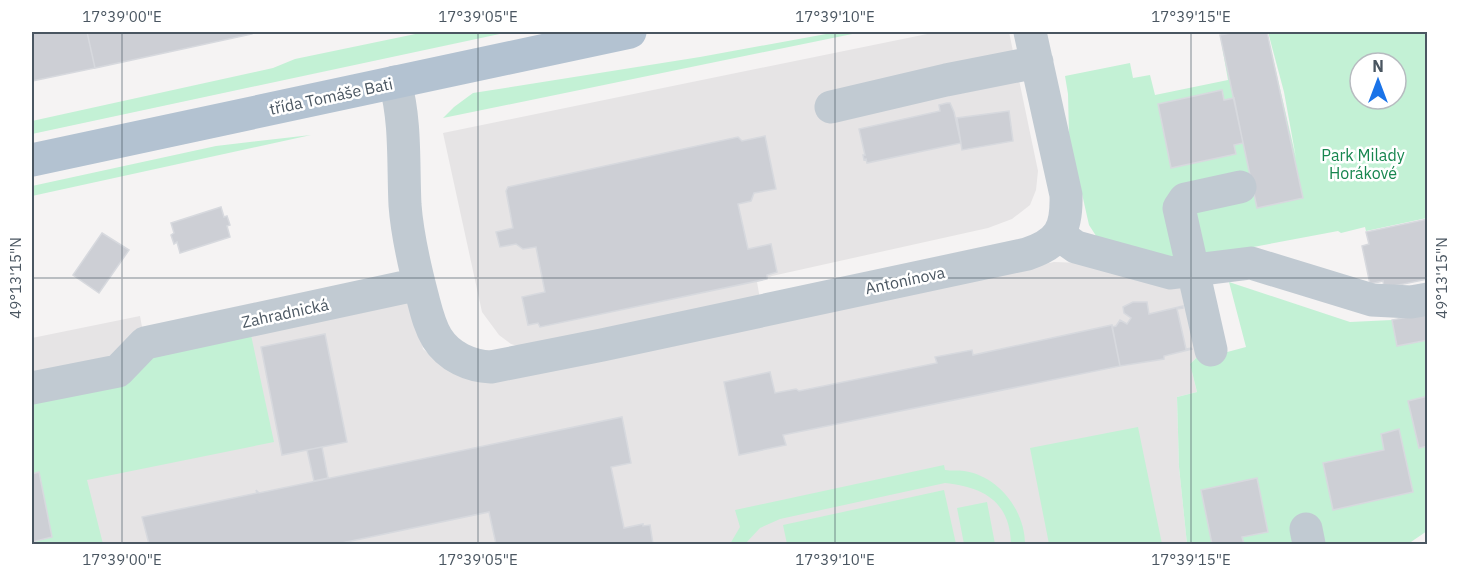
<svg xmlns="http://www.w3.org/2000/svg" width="1459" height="576" viewBox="0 0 1459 576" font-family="'IBM Plex Sans',sans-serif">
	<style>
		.education { fill: #e6e4e5 }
		.green { fill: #c3f1d5; fill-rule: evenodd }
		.building { fill: #cdcfd5; stroke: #d7d9de; stroke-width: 1.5 }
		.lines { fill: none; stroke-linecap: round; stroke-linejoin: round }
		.minor { stroke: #c1cad2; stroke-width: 33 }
		.major { stroke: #b3c2d1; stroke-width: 33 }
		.ticks { fill: none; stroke: #4a5661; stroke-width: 1.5; stroke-opacity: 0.45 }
		.labels { text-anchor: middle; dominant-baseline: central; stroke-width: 5; stroke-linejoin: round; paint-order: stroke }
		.street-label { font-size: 16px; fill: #4a5661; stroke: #fff }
		.park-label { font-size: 16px; fill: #17864f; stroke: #fff }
		.neatline { fill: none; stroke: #4a5661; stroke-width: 2 }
		.ticks-label { font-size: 15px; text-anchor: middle; fill: #4a5661 }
	</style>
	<rect width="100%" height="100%" fill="#f5f3f3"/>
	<path class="education" d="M937,32h72l29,139 -2,19 -6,15 -18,14 -24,9 -216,48 -15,6 3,17 -239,48 -10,-3 -12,-9 -17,-23 -39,-179z
		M1054,262l29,1 99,19 18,72 -10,10 7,28 -20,5 2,70 8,77h-1155v-206l108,-22 5,27 267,-42 11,48 27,22 256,-35z"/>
	<path class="green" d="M425,32h84l-477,102v-13l241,-53 22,-9z
		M837,32h25l-419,86 11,-11 19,-14 227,-36z
		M1237,32h30l29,126 -12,-66 -16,-60h159v186l-61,13 -1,-4 -24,6 -3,-2 -90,17 -86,10 -60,-13 -13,-20 -20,-89 -1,-42 -3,-18 65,-13 3,15 17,-3 5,20 73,-15 -8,-45zM1360,63h36v36h-36z
		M311,135l-279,61v-10l184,-40z
		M1229,282l121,40 42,-2 35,-7v218l-19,13h-221l-8,-77 -2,-70 20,-5 -7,-28 10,-10 1,5 45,-12z
		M248,321l26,121 -187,38 16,64h-71v-155z
		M1138,427l24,117h-113l-19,-96z
		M944,465l1,5c6,1 13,0 19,1 35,5 61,40 61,73h-14c-1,-43 -28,-57 -66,-61l-165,36 -20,9 -15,16h-15l10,-17 -5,-17z
		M944,490l12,54h-169l-4,-19z
		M987,502l8,42h-31l-7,-36z"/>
	<path class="building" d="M32,32h55l8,36 -63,13z
		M87,32h165v2l-157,34z
		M1237,32h30l36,166 -46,10 -37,-173z
		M1222,90l2,10 10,-2 9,45 -9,2 2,9 -65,14 -13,-64z
		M947,103h3l4,9 7,31 -94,20 -1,-4 -2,1 -1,-5h2l-6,-26 81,-18 -1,-6z
		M1009,111l4,30 -51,9 -5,-32z
		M765,136l11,53 -22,4 -3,8 -13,3 10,45 23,-5 6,28 -10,3v4l-227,48 -2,-4 -10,2 -6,-28 23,-5 -9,-45 -13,2 -7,-5 -16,3 -4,-15 17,-4 -7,-37 2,-4 230,-50 4,4z
		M221,207l3,10 3,-1 3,9 -3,1 3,11 -50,16 -3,-11 -3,2 -3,-9 3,-2 -3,-10z
		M1428,219v60l-44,9 -1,-7 -13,3 -8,-38 7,-2 -3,-12z
		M102,233l27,17 -30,43 -26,-18z
		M1133,302h14l2,12 34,-8v2l-6,1 9,40 5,-1 1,1 -28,7v3l-44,7 -8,-39 4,-1 4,-6 7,4 4,-6 -7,-5 -1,-6z
		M1428,313v27l-31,6 -5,-26z
		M1112,325l8,41 -337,69 3,10 -47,10 -15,-73 46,-10 5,21 21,-4 3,2 138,-28 -2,-6 37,-7 1,5z
		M325,334l22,108 -65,13 -21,-108z
		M1428,396v50l-9,2 -11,-47z
		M622,417l9,46 -20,4 13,61 19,-4v2l7,-1 3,19h-157l-7,-32 -152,32h-188l-7,-27 115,-24 -1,-3 3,3z
		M1399,429l14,63 -80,18 -10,-47 61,-13 -3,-16z
		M322,447l6,31 -14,3 -7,-31z
		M39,472l13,65 -20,5v-68z
		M1257,478l11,54 -26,5 2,7h-32l-11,-54z"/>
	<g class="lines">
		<path class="minor" d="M395,82c11,40 8,81 10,123 2,28 10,63 17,90 4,15 7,30 15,43 12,19 33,28 54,29l111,-22 425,-91c33,-11 40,-25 39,-59l-36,-163
			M831,107l115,-27 91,-18
			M1059,235l17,12 95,26 80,-10 121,37 39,2 17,-3
			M1211,350l-32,-142 6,-9 55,-12
			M32,388l86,-17 27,-28 274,-59
			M1306,529l3,15"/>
		<path class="major" d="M32,160l598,-128"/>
	</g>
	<path class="ticks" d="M122,32v512M478,32v512M835,32v512M1191,32v512M32,278h1396"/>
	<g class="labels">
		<g class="street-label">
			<text transform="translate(331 96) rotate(-12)">třída Tomáše Bati</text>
			<text transform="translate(905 280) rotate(-12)">Antonínova</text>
			<text transform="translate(285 313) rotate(-12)">Zahradnická</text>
		</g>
		<g class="park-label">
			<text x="1363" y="155">Park Milady<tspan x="1363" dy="18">Horákové</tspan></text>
		</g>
	</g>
	<rect width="1459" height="576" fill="none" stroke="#ffffff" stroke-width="66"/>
	<g transform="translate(1378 81)"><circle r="28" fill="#ffffff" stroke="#b7bbc0" stroke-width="1.5"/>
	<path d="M0-4.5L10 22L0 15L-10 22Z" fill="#1a73e8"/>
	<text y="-9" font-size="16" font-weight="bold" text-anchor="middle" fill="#4a5661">N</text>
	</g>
	<rect x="33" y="33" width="1393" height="510" class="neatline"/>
	<g class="ticks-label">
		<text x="122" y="22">17°39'00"E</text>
		<text x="478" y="22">17°39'05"E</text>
		<text x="835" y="22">17°39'10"E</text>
		<text x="1191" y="22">17°39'15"E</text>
		<text transform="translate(16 278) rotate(-90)" y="5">49°13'15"N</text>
		<text transform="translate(1442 278) rotate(-90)" y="5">49°13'15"N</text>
		<text x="122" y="565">17°39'00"E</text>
		<text x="478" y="565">17°39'05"E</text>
		<text x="835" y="565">17°39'10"E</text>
		<text x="1191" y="565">17°39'15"E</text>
	</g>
</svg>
